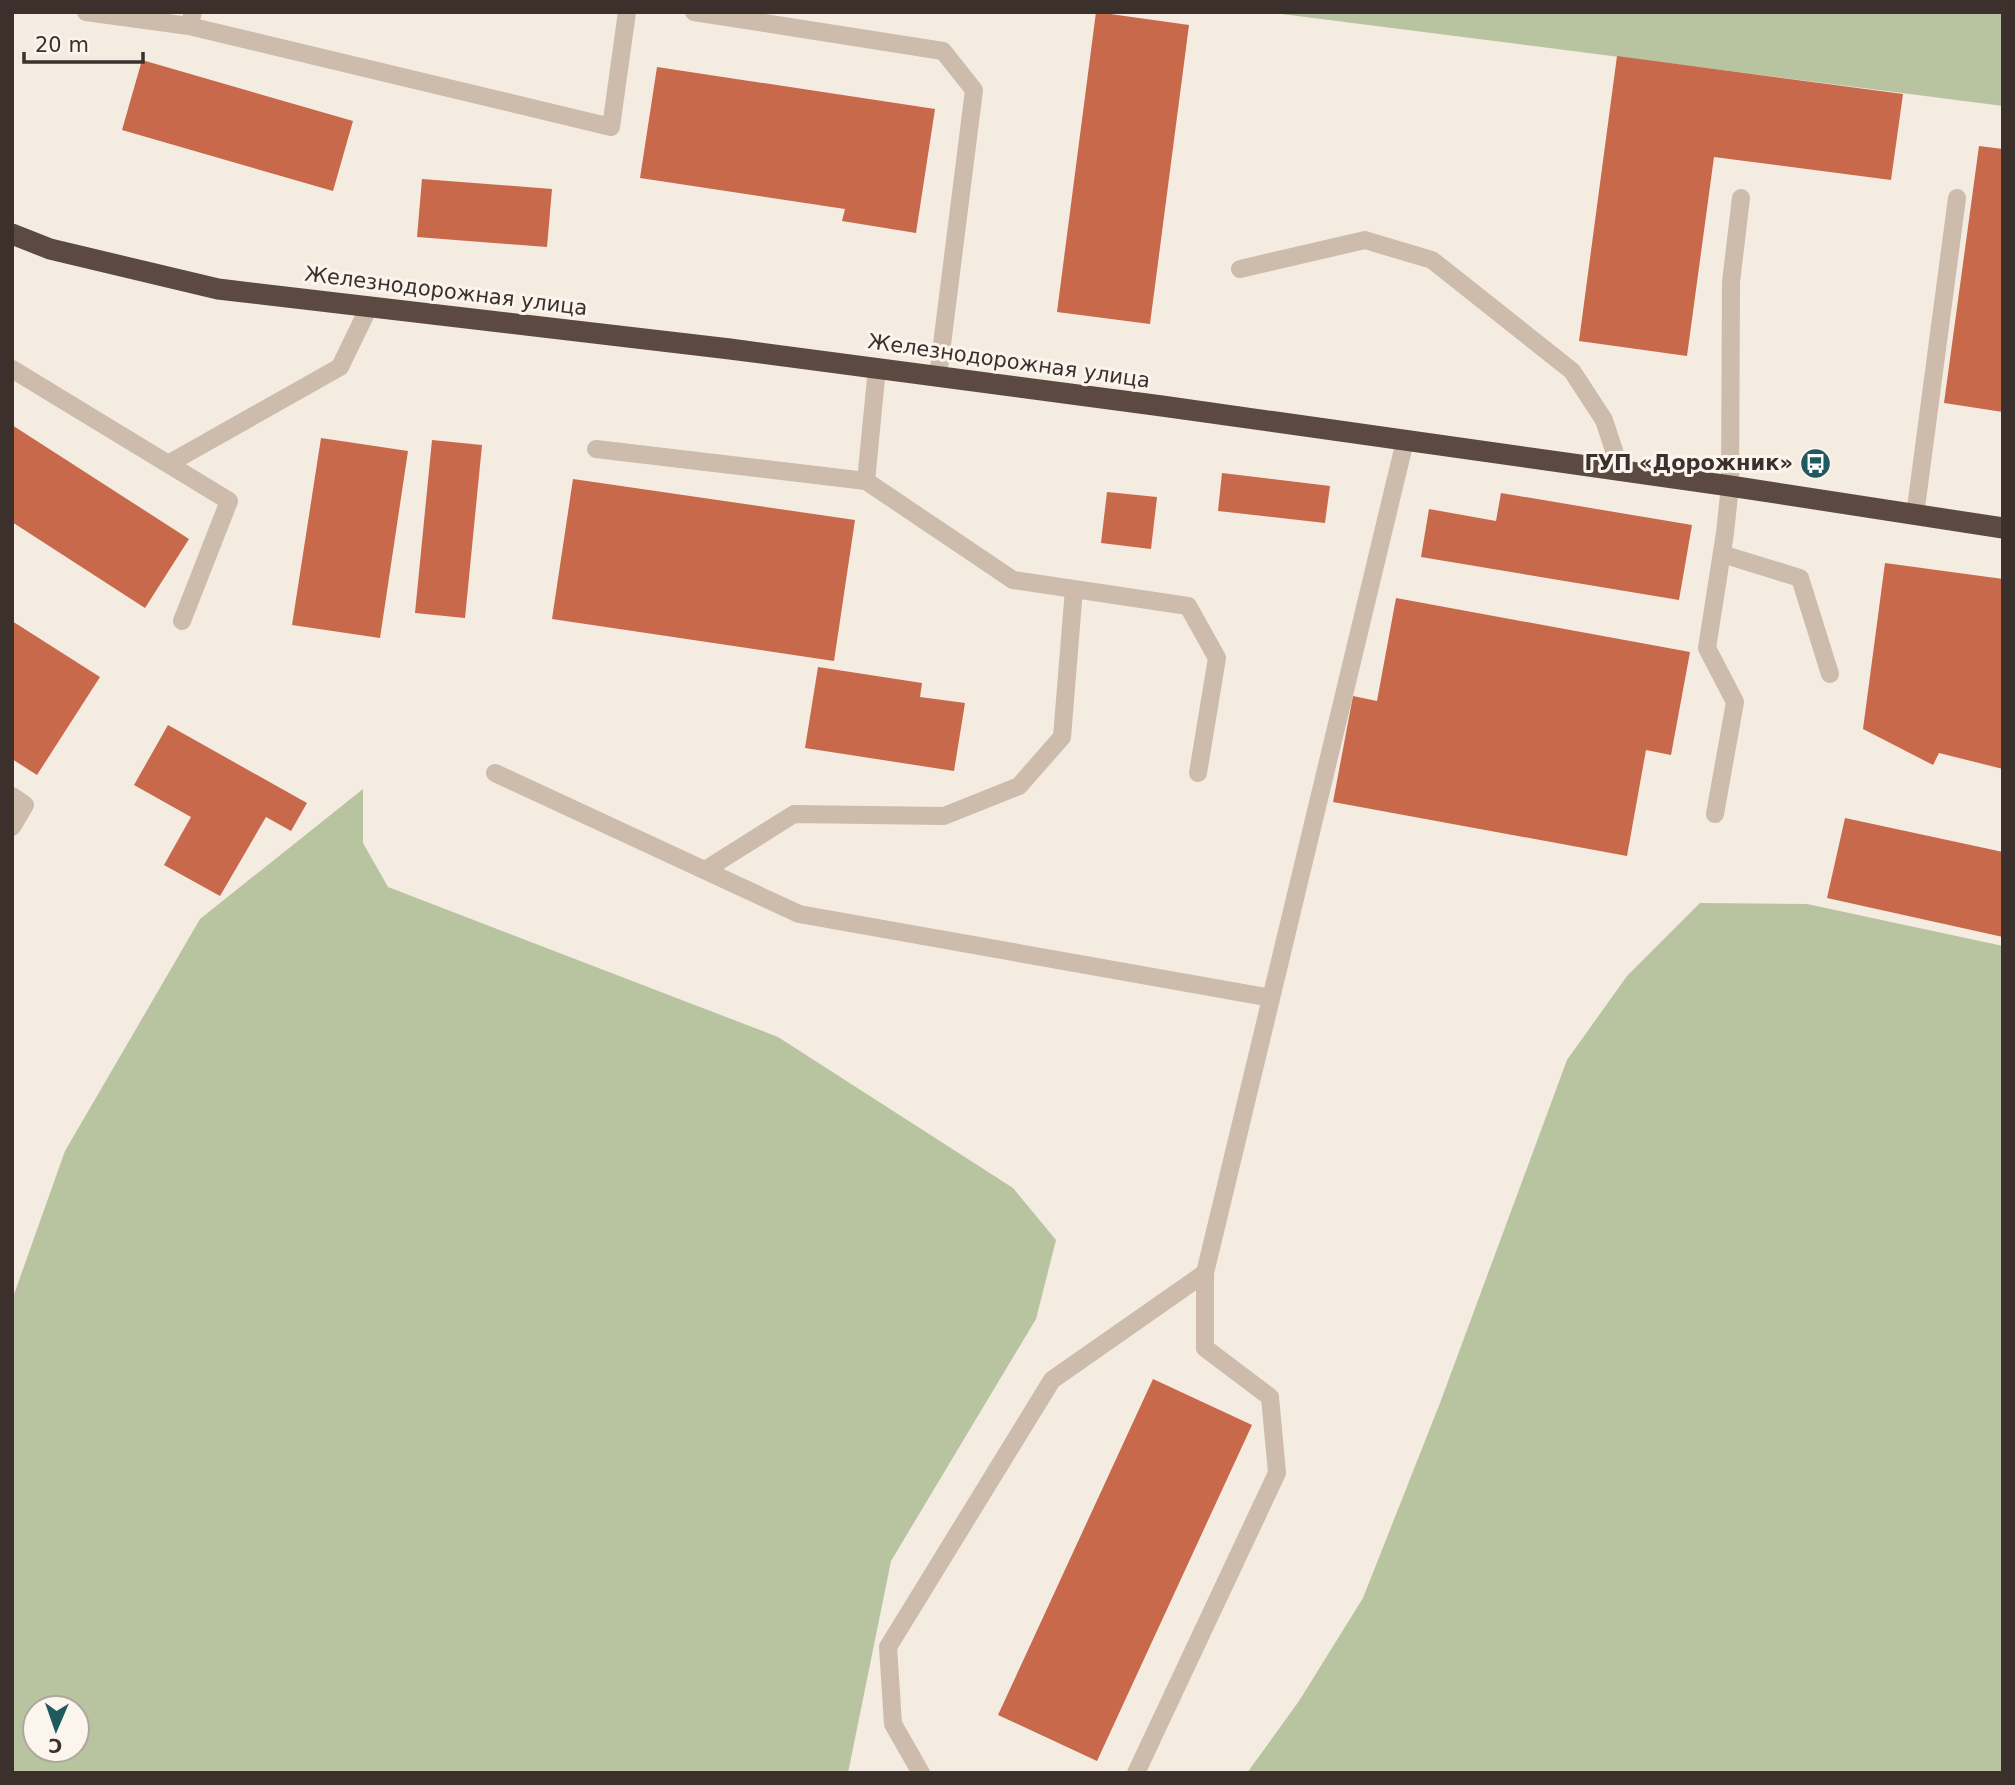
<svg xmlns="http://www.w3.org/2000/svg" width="2015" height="1785" viewBox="0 0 2015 1785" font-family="'DejaVu Sans',sans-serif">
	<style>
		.green { fill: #b8c4a0; fill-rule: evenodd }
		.building { fill: #c8694b }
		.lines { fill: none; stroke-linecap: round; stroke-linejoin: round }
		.lane { stroke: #cdbbac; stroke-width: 18 }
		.highway { stroke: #5c4a42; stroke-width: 21 }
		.labels { text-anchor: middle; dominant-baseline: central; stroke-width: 6; stroke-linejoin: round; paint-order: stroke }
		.street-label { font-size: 21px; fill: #3b302b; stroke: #fbf5ee }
		.poi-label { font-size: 21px; font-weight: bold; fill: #3b302b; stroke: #fbf5ee; text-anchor: end }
	</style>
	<rect width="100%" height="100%" fill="#f4ebe1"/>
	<path class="green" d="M1267,12h736v94l-101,-13z
		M363,789v54l25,44 390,150 235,151 43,52 -20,79 -145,242 -43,212h-836v-473l53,-149 135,-232zM35,1708h42v42h-42z
		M1700,903l107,1 196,42v827h-756l52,-72 64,-103 77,-195 127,-343 60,-84z"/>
	<path class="building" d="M1096,12l93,13 -39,299 -93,-12z
		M1617,56l286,38 -12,86 -177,-23 -27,199 -108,-15z
		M142,60l211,61 -20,70 -211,-61z
		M657,67l278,42 -19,124 -74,-12 3,-12 -205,-31z
		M1979,146l24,3v263l-59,-9z
		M422,179l130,10 -5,58 -130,-10z
		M12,425l177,114 -44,69 -133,-86z
		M321,438l87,13 -28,187 -88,-13z
		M432,440l50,5 -17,173 -50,-5z
		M1222,473l108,13 -5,37 -107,-12z
		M573,479l282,41 -21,141 -282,-42z
		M1107,492l50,5 -6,52 -50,-6z
		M1501,493l191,32 -13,75 -258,-43 8,-48 67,12z
		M1885,563l118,16v190l-64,-16 -6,12 -70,-36z
		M1396,598l294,54 -19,103 -25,-5 -19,106 -294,-54 20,-106 24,5z
		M12,621l88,56 -63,98 -25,-16z
		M818,667l104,16 -2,14 45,6 -11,68 -149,-23z
		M168,725l139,78 -16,28 -25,-14 -46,79 -56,-31 27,-48 -57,-32z
		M1845,818l158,34v85l-176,-39z
		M1153,1379l99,46 -155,336 -99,-46z"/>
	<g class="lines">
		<path class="lane" d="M86,12l103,14 4,-14
			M694,12l249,39 31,39 -36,286
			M189,26l422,101 16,-115
			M1240,269l125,-29 67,20 140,111 32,49 17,52
			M12,369l217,132 -47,120
			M596,449l270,32 11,-113
			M168,464l172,-97 29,-60
			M866,481l147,99 175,26 29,52 -19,115
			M1915,515l42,-317
			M1722,554l78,24 30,96
			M495,773l304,141 472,84
			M12,796l13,9 -13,22
			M1715,814l20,-112 -28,-54 18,-115 5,-47 1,-204 10,-84
			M705,870l89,-56 150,2 75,-30 43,-49 12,-148
			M921,1773l-28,-49 -5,-77 164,-267 153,-107
			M1136,1773l141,-300 -7,-76 -65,-49v-75l200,-832"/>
		<path class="highway" d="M12,234l38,15 168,40 512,60 432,57 568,80 273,42"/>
	</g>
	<defs>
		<symbol id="bus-disc" viewBox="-11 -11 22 22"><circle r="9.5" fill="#1f5a5e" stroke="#fbf5ee"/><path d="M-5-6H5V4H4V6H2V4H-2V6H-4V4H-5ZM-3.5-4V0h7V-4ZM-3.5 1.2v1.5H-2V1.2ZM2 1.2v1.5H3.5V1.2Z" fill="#fff"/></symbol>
	</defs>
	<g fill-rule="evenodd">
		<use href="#bus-disc" x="1798" y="446" width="35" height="35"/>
	</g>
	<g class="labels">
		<g class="street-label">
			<text transform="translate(446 291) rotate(7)">Железнодорожная улица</text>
			<text transform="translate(1009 361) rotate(8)">Железнодорожная улица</text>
		</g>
		<g class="poi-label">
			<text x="1793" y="463">ГУП «Дорожник»</text>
		</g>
	</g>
	<rect width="2015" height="1785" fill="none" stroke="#3b302b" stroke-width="28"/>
	<g transform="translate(56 1729) rotate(182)"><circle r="33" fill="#fbf5ee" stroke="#aea6a0" stroke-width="2"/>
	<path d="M0-5L12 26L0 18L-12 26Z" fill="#1f5a5e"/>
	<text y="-10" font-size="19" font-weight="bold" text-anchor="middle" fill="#3b302b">С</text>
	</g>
	<path d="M24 52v10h119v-10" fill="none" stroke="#3b302b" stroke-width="3.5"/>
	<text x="35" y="52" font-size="21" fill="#3b302b" stroke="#fbf5ee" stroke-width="5" paint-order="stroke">20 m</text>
</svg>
